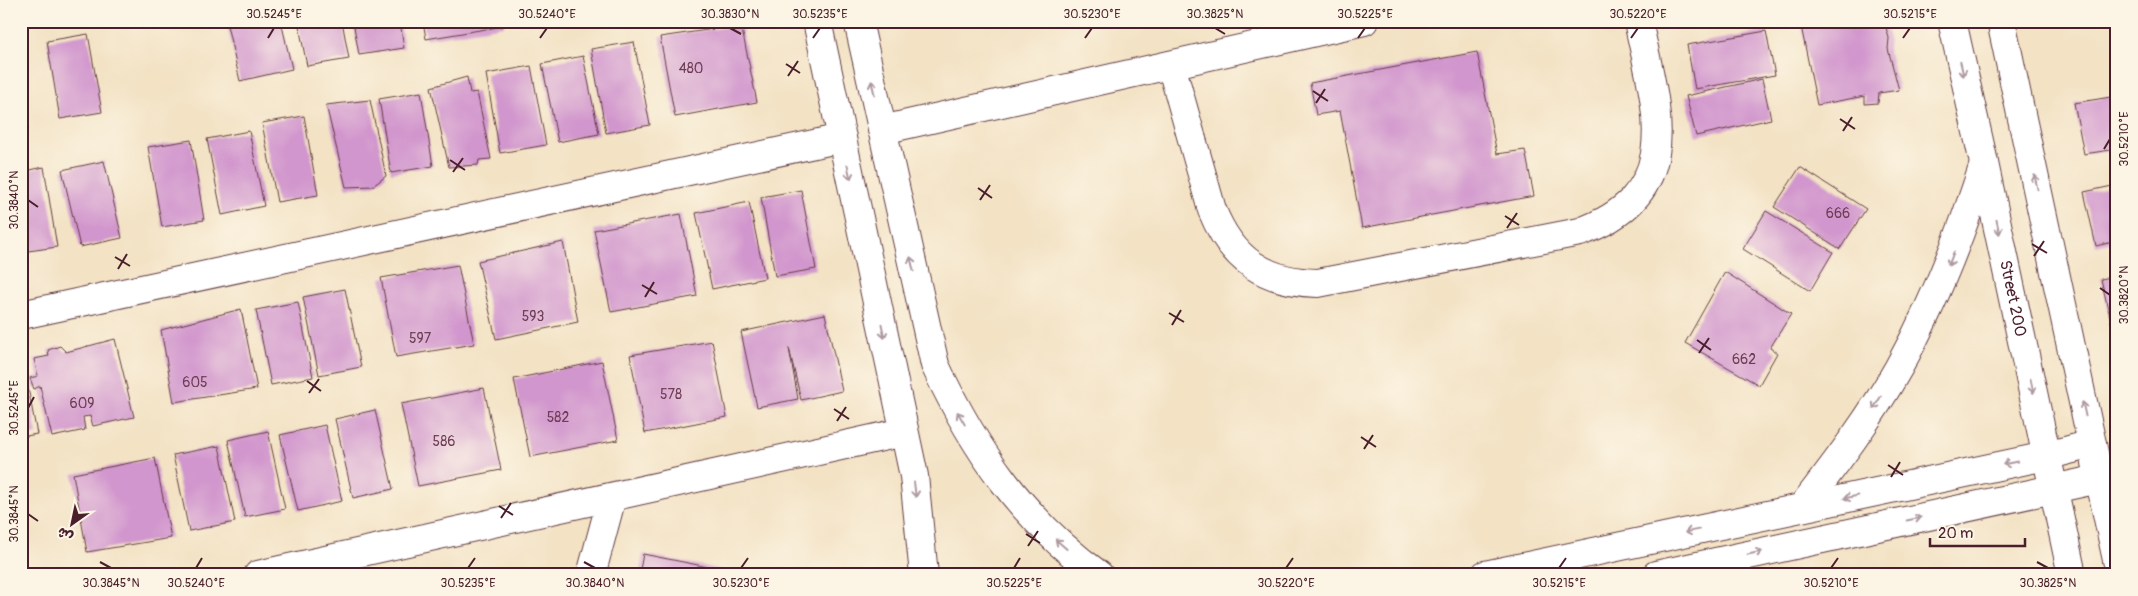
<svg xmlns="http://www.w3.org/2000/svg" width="2138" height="596" viewBox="0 0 2138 596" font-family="Pangolin,'Playpen Sans Arabic',sans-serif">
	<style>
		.building { fill: #d196cd }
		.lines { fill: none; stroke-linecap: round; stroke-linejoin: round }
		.minor-casing { stroke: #633c42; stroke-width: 30 }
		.minor { stroke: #fff; stroke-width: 28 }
		.oneway { stroke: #ae9aa0 }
		.ticks { fill: none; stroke: #4a1f2b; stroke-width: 2 }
		.labels { text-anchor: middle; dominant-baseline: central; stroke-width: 4.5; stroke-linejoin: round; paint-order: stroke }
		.number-label { font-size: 14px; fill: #6c3d54 }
		.street-label { font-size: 16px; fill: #4a1f2b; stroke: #fcf5e5 }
		.neatline { fill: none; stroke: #4a1f2b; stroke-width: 2 }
		.ticks-label { font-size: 12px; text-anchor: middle; fill: #4a1f2b }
	</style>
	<rect width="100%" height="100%" fill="#fcf5e5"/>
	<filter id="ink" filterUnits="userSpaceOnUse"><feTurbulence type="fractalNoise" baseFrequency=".02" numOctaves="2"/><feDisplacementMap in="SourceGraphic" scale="10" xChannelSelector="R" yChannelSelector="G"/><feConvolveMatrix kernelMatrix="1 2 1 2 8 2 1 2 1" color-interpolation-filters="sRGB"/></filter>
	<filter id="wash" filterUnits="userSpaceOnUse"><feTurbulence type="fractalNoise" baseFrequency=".0096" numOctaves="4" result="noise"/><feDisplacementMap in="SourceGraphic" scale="20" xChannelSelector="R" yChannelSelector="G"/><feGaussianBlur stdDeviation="1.12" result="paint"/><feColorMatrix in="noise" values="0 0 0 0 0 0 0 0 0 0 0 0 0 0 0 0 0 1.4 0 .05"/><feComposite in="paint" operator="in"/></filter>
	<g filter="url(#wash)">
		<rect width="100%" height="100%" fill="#f3e2c4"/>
		<g id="blocks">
			<path class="building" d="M226,21h55l11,48 -52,12z
				M298,21h44l7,38 -42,7z
				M353,21h47l4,27 -45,7z
				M423,21h80l1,5 -78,13z
				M1818,21h66l5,17 -1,11 11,41 -20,3 -1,10 -13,1v-8l-48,9 -16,-79z
				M741,25l16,77 -82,15 -15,-80z
				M1766,31l9,44 -80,14 -8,-44z
				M88,34l14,78 -42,7 -13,-78z
				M634,42l16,83 -44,8 -15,-84z
				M1477,52l20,102 28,-4 9,46 -172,32 -22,-117 -24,4 -6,-32z
				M583,56l16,78 -41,8 -16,-78z
				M531,66l15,79 -46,8 -14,-79z
				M467,77l3,16 7,-1 14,67 -12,1 -1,5 -29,2 -18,-80z
				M1762,79l9,40 -75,17 -10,-40z
				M421,92l12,74 -42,7 -12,-74z
				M2117,96v53l-33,5 -10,-51z
				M370,100l16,76 -13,10 -27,1 -20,-82z
				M22,102l6,28 -7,1v-28z
				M304,116l14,79 -41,7 -15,-79z
				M249,131l15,75 -42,9 -15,-76z
				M191,140l13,80 -42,7 -14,-80z
				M104,161l18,77 -42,9 -18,-77z
				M44,167l13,80 -36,5v-80z
				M1800,167l66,42 -26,40 -66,-42z
				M2117,185v56l-21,5 -12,-54z
				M801,190l15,79 -41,7 -14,-79z
				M749,202l16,76 -53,11 -16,-76z
				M1766,211l67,41 -23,39 -67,-42z
				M681,214l16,82 -86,16 -17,-82z
				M563,242l15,80 -82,17 -18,-78z
				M458,265l16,79 -78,13 -15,-79z
				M1725,272l66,42 -21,34 7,5 -18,32 -74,-42z
				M2117,276v67h-1l-15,-64z
				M345,289l16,78 -42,8 -16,-78z
				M298,302l15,75 -42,8 -15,-75z
				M241,309l16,80 -83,13 -13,-72z
				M825,314l17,77 -41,9 -12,-52 9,51 -41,8 -16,-75z
				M115,339l19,78 -41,9 -3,-10 -7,1 2,13 -33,7 -12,-51 -6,3 -4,-11 8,-2 -4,-17 15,-3 -1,-6 12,-4 6,6z
				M712,341l15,76 -82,16 -15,-78z
				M21,352l16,82 -16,3z
				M602,361l16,79 -88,17 -16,-78z
				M484,388l17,82 -83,16 -17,-82z
				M375,410l18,79 -40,9 -18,-79z
				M325,425l17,76 -44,10 -18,-76z
				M268,431l17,78 -40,8 -17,-77z
				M219,446l16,76 -46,9 -16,-76z
				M155,458l16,80 -84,14 -14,-78z
				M643,554l80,16 -1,5h-83z"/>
		</g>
	</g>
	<g filter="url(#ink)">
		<use href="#blocks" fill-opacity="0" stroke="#633c42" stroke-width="1"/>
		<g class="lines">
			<defs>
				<g id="minor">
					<path d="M817,21l97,455 10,99"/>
					<path d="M858,21l77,344c39,84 88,155 164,210"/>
					<path id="s1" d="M1952,21l32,142 88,412"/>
					<path d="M2001,21l116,539"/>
					<path d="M1171,65l41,145c20,50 53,72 106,73l262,-51c108,-39 76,-125 58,-211"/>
					<path d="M882,130l482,-109"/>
					<path d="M21,315l821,-177"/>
					<path d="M1802,507c35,-45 69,-90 97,-140 36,-65 62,-132 85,-203"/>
					<path d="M258,575l646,-143"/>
					<path d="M591,575l21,-78"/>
					<path d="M1485,575l561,-119 46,-12"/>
					<path d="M1656,575l443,-96"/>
				</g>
			</defs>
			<use href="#minor" class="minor-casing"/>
			<use href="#minor" class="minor"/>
		</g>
		<defs><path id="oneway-shaft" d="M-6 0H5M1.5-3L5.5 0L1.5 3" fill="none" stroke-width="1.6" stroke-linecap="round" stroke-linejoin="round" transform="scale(1.25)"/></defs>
		<g class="oneway">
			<use href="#oneway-shaft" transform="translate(1962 69) rotate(77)"/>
			<use href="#oneway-shaft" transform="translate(873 88) rotate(-103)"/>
			<use href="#oneway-shaft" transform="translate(849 172) rotate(78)"/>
			<use href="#oneway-shaft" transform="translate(2036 182) rotate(-102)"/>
			<use href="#oneway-shaft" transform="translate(1998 227) rotate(78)"/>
			<use href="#oneway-shaft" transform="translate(1951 259) rotate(111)"/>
			<use href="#oneway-shaft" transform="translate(912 264) rotate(-103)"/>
			<use href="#oneway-shaft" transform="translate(883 331) rotate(78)"/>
			<use href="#oneway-shaft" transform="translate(2032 386) rotate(78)"/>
			<use href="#oneway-shaft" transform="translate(1877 403) rotate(121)"/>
			<use href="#oneway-shaft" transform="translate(2084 409) rotate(-102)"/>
			<use href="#oneway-shaft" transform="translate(961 418) rotate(-120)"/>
			<use href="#oneway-shaft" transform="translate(2010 463) rotate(168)"/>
			<use href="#oneway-shaft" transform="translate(915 490) rotate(83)"/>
			<use href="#oneway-shaft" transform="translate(1851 497) rotate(168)"/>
			<use href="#oneway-shaft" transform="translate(1914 519) rotate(-12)"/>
			<use href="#oneway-shaft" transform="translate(1692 531) rotate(168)"/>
			<use href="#oneway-shaft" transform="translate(1061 544) rotate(-139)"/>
			<use href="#oneway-shaft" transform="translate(1755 553) rotate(-12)"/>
		</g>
	</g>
	<path class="ticks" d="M730,28l11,6M1215,28l10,6M268,38l6,-10M540,38l7,-10M813,38l7,-10M1085,38l7,-10M1358,38l7,-10M1631,38l7,-10M1903,38l7,-10M786,64l14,9M788,76l10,-15M1313,91l15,10M1316,103l9,-14M1840,119l15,10M1843,131l9,-14M2104,149l6,-10M450,160l15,10M453,172l10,-14M978,188l14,10M28,200l10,7M980,200l10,-15M1505,216l14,9M1507,228l10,-15M2032,244l15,9M2034,256l10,-15M115,257l15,9M118,269l9,-15M642,285l15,9M2100,288l10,7M645,297l9,-15M1169,313l15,9M1172,325l9,-15M1697,340l14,10M1699,353l10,-15M307,381l14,10M309,393l10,-14M28,408l6,-11M834,409l15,10M837,421l9,-14M1361,437l15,10M1364,449l9,-14M1888,465l15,10M1891,477l9,-15M499,506l14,9M28,514l10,7M501,518l10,-15M1026,534l14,9M1028,546l10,-15M100,562l11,6M584,562l11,6M2037,562l11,6M196,568l6,-10M468,568l7,-10M741,568l7,-10M1014,568l6,-10M1286,568l7,-10M1559,568l7,-10M1831,568l7,-10"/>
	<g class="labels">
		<g class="number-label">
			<text x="691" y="68">480</text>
			<text x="1838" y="213">666</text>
			<text x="533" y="316">593</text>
			<text x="420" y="338">597</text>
			<text x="1744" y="359">662</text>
			<text x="195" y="382">605</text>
			<text x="671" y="394">578</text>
			<text x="82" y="403">609</text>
			<text x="558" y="417">582</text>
			<text x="444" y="441">586</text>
		</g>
		<g class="street-label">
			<text stroke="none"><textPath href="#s1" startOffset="284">Street 200</textPath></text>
		</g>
	</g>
	<rect width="2138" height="596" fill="none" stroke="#fcf5e5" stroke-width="55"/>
	<g transform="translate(72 524) rotate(213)" stroke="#fcf5e5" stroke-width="4" paint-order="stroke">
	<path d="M0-4L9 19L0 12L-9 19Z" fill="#4a1f2b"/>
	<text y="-8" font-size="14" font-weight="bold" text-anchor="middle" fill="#4a1f2b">ش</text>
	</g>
	<path d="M1930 538v8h95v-8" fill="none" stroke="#4a1f2b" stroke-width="2.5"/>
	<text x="1938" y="538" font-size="15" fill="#4a1f2b" stroke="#fcf5e5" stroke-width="4" paint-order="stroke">20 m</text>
	<rect x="28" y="28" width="2082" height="540" class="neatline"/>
	<g class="ticks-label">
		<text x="274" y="18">30.5245°E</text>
		<text x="547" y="18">30.5240°E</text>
		<text x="730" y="18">30.3830°N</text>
		<text x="820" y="18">30.5235°E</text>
		<text x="1092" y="18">30.5230°E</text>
		<text x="1215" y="18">30.3825°N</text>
		<text x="1365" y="18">30.5225°E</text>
		<text x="1638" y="18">30.5220°E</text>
		<text x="1910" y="18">30.5215°E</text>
		<text transform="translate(2124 139) rotate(-90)" y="4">30.5210°E</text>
		<text transform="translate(14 200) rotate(-90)" y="4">30.3840°N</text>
		<text transform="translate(2124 295) rotate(-90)" y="4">30.3820°N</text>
		<text transform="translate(14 408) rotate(-90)" y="4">30.5245°E</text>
		<text transform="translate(14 514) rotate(-90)" y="4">30.3845°N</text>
		<text x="111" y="587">30.3845°N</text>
		<text x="196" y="587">30.5240°E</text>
		<text x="468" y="587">30.5235°E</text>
		<text x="595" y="587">30.3840°N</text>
		<text x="741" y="587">30.5230°E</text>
		<text x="1014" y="587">30.5225°E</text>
		<text x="1286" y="587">30.5220°E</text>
		<text x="1559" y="587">30.5215°E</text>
		<text x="1831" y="587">30.5210°E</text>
		<text x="2048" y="587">30.3825°N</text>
	</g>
</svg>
